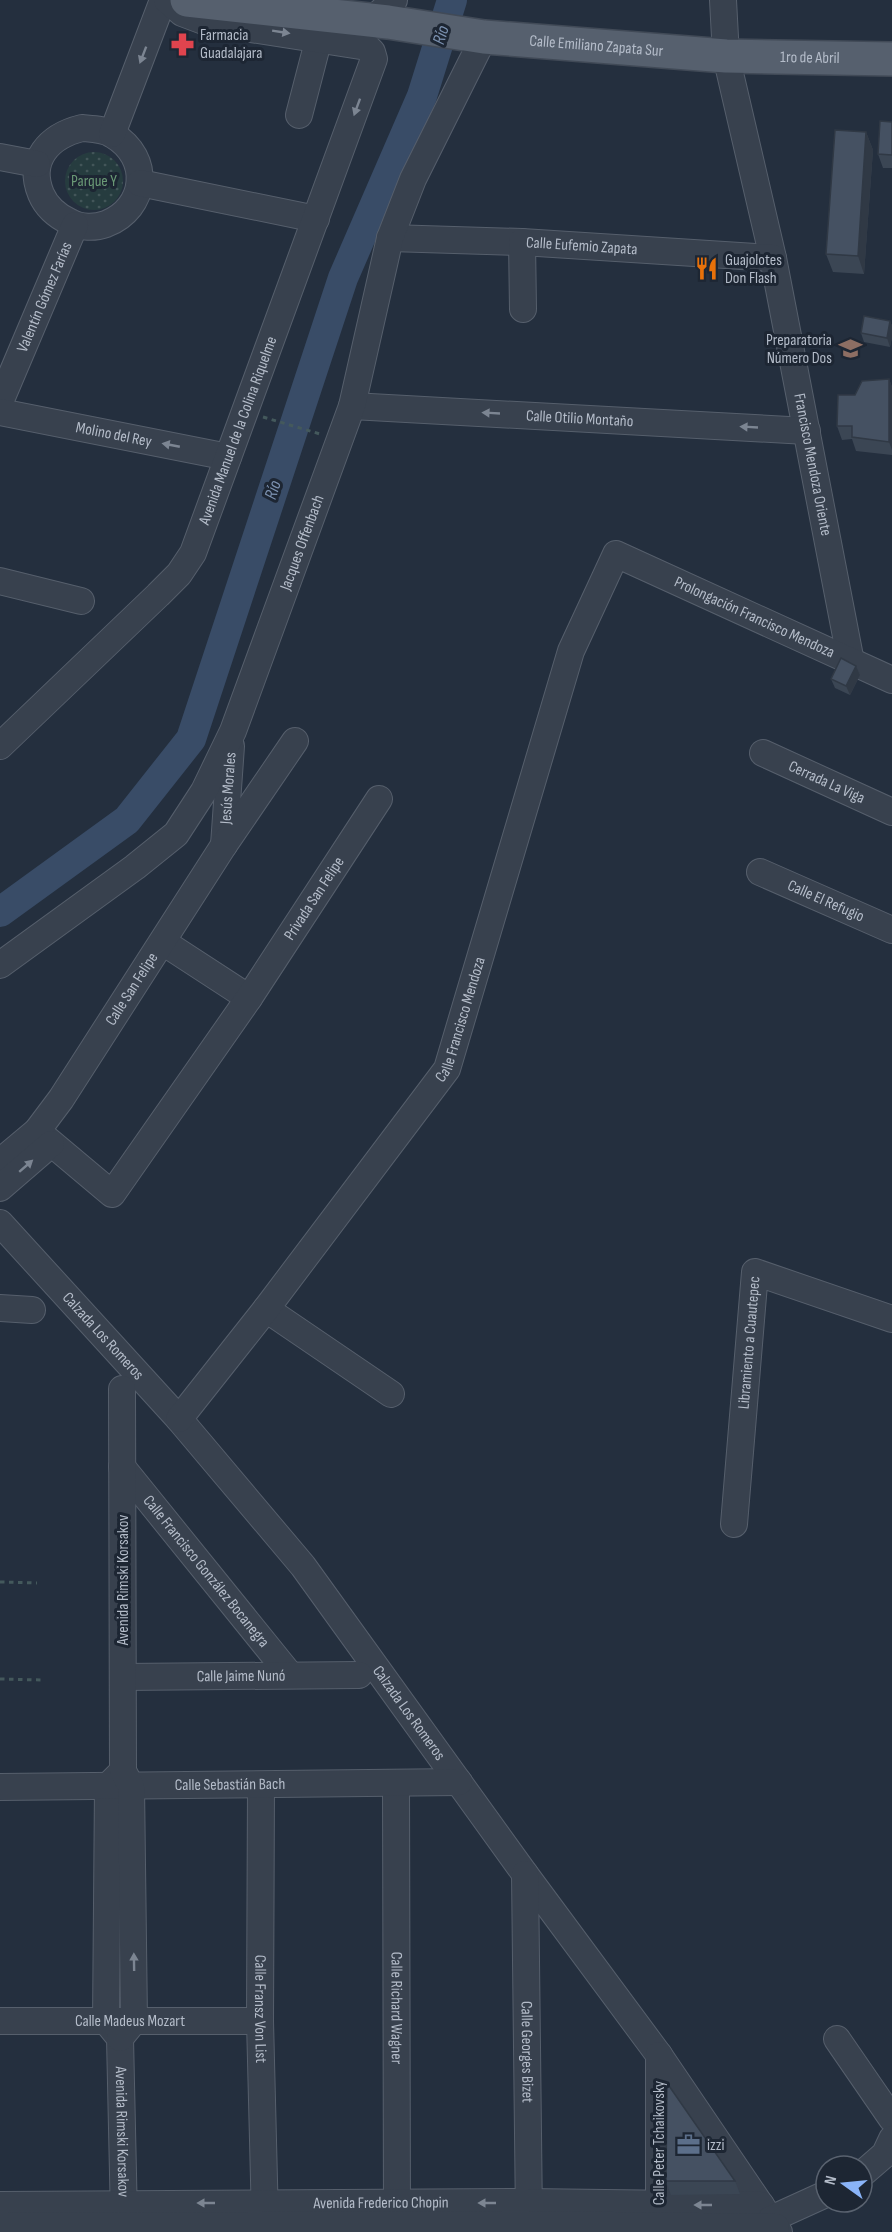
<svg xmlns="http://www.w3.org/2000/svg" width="892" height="2232" viewBox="0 0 892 2232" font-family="'Sofia Sans Condensed',sans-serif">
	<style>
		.park { fill: url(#park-dots) }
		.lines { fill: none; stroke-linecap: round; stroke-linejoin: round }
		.river { stroke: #394c67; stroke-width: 30 }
		.minor-casing { stroke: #565f6c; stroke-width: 28 }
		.major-casing { stroke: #414a57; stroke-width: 36 }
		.path { stroke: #44595c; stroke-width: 3; stroke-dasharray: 4.5 4.5; stroke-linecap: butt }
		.minor { stroke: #38414e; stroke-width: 26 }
		.major { stroke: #56606e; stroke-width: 33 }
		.wall { fill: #3b4654 }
		.shaded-wall { fill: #303945 }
		.building { fill: #455162; stroke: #303945; stroke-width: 1.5 }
		.oneway { fill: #7c8592 }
		.labels { text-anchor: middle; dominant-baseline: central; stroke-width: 6; stroke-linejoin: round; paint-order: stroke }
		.poi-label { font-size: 16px; fill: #b4bcc9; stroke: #1d2633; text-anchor: start }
		.street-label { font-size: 16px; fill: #b4bcc9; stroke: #1d2633 }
		.park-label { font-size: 16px; fill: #6b9a76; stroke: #1d2633 }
		.water-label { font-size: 18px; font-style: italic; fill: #7c92b1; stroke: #1d2633 }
	</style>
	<defs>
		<pattern id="park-dots" width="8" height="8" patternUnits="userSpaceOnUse" patternTransform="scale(1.5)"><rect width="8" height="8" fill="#263c3f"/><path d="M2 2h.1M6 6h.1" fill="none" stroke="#435659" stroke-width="1.8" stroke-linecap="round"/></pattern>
	</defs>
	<rect width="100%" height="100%" fill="#242f3e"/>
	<path class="park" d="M65 181a29 29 0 1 1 58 0a29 29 0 1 1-58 0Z"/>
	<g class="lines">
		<path class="river" d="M0,912l127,-92 64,-81 152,-461 79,-182 30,-96"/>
		<defs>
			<g id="minor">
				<path id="s1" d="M723,0l3,56 47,202 78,404"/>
				<path d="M372,20l22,-20"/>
				<path d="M299,115l20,-77"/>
				<path d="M82,128c11,1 22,1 31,7 39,23 34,73 -7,89 -11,4 -26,4 -36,-2 -13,-6 -23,-14 -29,-28 -14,-34 8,-58 41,-66z"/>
				<path d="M112,134l51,-134"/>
				<path d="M0,157l37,7"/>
				<path d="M140,183l176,36"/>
				<path id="s2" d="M390,238l132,4 251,16"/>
				<path d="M522,242l1,67"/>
				<path id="s3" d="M0,402l75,-177"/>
				<path id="s4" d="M352,406l455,25"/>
				<path id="s5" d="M0,412l228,45"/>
				<path d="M0,581l81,20"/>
				<path id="s6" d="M0,746l158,-151 21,-21 14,-21 181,-494 -2,-7 -5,-5 -161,-25 -24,-9 -15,-13"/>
				<path id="s7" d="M763,753l129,59"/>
				<path id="s8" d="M224,845l7,-99"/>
				<path id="s9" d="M760,872l132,58"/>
				<path d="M163,942l86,56"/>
				<path id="s10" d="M0,965l135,-98 41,-33 28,-43 29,-60 119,-325 38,-168 23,-59 71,-142"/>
				<path id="s11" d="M37,1131l75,63 137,-196 130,-199"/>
				<path id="s12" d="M0,1162l37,-31 24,-32 163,-254 71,-104"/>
				<path d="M0,1188l51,-44"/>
				<path id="s13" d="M0,1223l179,196 124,147 222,308 134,181 120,177"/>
				<path d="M0,1308l32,2"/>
				<path d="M266,1309l125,85"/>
				<path id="s14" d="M179,1419l87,-110 181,-240 124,-418 45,-97 276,126"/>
				<path id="s15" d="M122,1467l168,208"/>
				<path id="s16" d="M734,1524l21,-252 137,47"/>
				<path id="s17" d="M123,1677l236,-2"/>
				<path id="s18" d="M123,1771l-15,15 -2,235 14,17 4,181"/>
				<path id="s19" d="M396,1784l1,434"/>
				<path id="s20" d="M261,1785l-1,236 5,199"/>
				<path id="s21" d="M0,1787l459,-5"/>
				<path id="s22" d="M525,1874l4,346"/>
				<path id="s23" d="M0,2021h260"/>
				<path d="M120,2038l14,-17 -3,-235 -8,-15 -1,-382"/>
				<path d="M837,2039l55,80"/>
				<path d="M862,2174l23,-20 7,-15"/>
				<path id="s24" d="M0,2205l528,-3 233,3"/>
				<path d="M771,2219l55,-25"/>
				<path d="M659,2220v-165"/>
				<path d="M0,2226l529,-2 247,3"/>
			</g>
			<g id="major">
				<path id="s25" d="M187,0l201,22 96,15 242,19 166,3"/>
			</g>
		</defs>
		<use href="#minor" class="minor-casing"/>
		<use href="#major" class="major-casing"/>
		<path class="path" d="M263,417l57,17
			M0,1582l37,1
			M0,1679l42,1"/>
		<use href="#minor" class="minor"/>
		<use href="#major" class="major"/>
	</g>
	<path class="wall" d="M892,122v46h-9l-5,-14z
		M866,132l7,18 -9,124 -31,-2 -7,-18z
		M890,321l2,5v11l-2,10 -26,-5 -3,-9z
		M889,379l3,8v68l-36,-4 -4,-12 -10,1 -5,-14z
		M856,666l4,9 -10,20 -15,-7 -4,-9z
		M666,2181h69l5,13 -69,1z"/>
	<path class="shaded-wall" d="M866,132l7,18 -9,124 -6,-18z
		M890,321l2,5v11l-2,10 -3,-9z
		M889,379l3,8v63l-3,-8z
		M856,666l4,9 -10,20 -4,-9z"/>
	<path class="building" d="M880,121l12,1v33l-14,-1z
		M835,130l31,2 -8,124 -32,-2z
		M864,316l26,5 -3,17 -26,-5z
		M889,379v63l-37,-5v-11h-15l1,-31h17l7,-14z
		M841,658l15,8 -10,20 -15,-7z
		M667,2083l68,98h-69z"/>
	<defs><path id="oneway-solid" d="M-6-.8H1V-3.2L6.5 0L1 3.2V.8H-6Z" transform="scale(1.5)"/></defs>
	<g class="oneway">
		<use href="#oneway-solid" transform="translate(281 32) rotate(9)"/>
		<use href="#oneway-solid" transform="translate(143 55) rotate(111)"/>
		<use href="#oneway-solid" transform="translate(357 107) rotate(110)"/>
		<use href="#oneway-solid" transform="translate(491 413) rotate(-177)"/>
		<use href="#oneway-solid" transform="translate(749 427) rotate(-177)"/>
		<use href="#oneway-solid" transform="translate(171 445) rotate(-169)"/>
		<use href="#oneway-solid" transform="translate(26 1166) rotate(-41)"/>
		<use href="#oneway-solid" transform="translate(134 1962) rotate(-91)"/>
		<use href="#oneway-solid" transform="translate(206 2203) rotate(-180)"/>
		<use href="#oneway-solid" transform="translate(487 2203) rotate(180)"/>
		<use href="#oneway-solid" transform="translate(703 2205) rotate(-180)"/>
	</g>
	<defs>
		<symbol id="pharmacy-bare" viewBox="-9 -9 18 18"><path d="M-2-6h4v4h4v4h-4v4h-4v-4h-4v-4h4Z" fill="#e0444e" stroke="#1d2633" stroke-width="2.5" paint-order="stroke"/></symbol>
		<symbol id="restaurant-bare" viewBox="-9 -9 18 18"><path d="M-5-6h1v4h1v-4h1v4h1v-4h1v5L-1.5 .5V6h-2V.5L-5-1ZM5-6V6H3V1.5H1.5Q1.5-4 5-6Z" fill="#e8710a" stroke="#1d2633" stroke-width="2.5" paint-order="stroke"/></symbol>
		<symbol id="school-bare" viewBox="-9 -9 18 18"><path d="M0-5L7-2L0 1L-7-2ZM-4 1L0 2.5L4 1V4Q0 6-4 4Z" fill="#8d6e63" stroke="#1d2633" stroke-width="2.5" paint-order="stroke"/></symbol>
		<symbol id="office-bare" viewBox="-9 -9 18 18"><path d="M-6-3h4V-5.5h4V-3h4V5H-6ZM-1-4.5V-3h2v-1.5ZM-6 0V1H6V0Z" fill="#5c6f8a" stroke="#1d2633" stroke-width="2.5" paint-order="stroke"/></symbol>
	</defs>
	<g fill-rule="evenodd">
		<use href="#pharmacy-bare" x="166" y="28" width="33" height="33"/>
		<use href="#restaurant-bare" x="690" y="252" width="33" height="33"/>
		<use href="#school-bare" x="834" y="332" width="33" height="33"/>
		<use href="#office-bare" x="672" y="2128" width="33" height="33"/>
	</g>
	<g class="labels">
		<g class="poi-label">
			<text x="200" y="35">Farmacia<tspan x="200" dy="18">Guadalajara</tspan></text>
			<text x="725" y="260">Guajolotes<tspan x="725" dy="18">Don Flash</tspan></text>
			<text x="832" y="340" text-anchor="end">Preparatoria<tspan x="832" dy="18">Número Dos</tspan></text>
			<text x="707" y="2145">izzi</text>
		</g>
		<g class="street-label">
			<text stroke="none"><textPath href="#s25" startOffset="412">Calle Emiliano Zapata Sur</textPath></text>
			<text stroke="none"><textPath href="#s25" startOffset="626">1ro de Abril</textPath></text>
			<text stroke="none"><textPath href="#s2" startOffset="192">Calle Eufemio Zapata</textPath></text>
			<text stroke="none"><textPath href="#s3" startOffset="114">Valentín Gómez Farías</textPath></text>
			<text stroke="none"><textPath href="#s4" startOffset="228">Calle Otilio Montaño</textPath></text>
			<text stroke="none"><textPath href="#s6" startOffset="404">Avenida Manuel de la Colina Riquelme</textPath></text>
			<text stroke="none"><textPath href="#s5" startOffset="116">Molino del Rey</textPath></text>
			<text stroke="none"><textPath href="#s1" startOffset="474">Francisco Mendoza Oriente</textPath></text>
			<text stroke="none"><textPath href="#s10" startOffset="538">Jacques Offenbach</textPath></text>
			<text stroke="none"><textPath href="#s14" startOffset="1136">Prolongación Francisco Mendoza</textPath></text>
			<text stroke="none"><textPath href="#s7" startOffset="70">Cerrada La Viga</textPath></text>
			<text stroke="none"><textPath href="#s8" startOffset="57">Jesús Morales</textPath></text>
			<text stroke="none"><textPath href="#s11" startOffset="456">Privada San Felipe</textPath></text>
			<text stroke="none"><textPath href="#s9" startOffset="72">Calle El Refugio</textPath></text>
			<text stroke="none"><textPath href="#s12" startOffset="219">Calle San Felipe</textPath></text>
			<text stroke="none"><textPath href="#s14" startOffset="492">Calle Francisco Mendoza</textPath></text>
			<text stroke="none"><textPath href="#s13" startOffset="153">Calzada Los Romeros</textPath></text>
			<text stroke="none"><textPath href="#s16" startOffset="182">Libramiento a Cuautepec</textPath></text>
			<text stroke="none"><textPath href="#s15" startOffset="134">Calle Francisco González Bocanegra</textPath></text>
			<text transform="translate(123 1580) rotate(-90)">Avenida Rimski Korsakov</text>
			<text stroke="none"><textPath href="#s17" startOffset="118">Calle Jaime Nunó</textPath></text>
			<text stroke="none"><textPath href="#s13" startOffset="639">Calzada Los Romeros</textPath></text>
			<text stroke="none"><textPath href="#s21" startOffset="230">Calle Sebastián Bach</textPath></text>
			<text stroke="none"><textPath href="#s20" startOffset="224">Calle Fransz Von List</textPath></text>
			<text stroke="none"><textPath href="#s19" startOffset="224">Calle Richard Wagner</textPath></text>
			<text stroke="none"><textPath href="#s23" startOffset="130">Calle Madeus Mozart</textPath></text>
			<text stroke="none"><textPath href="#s22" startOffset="178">Calle Georges Bizet</textPath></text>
			<text stroke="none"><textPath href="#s18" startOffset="372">Avenida Rimski Korsakov</textPath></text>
			<text transform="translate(659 2143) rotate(-90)">Calle Peter Tchaikovsky</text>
			<text stroke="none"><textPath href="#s24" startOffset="381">Avenida Frederico Chopin</textPath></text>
		</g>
		<g class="park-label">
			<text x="94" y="181">Parque Y</text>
		</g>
		<g class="water-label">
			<text transform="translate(441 35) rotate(-73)">Río</text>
			<text transform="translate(273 490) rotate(-72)">Río</text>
		</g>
	</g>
	<g transform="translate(844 2184) rotate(285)"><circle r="28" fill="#1d2633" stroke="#59626f" stroke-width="1.5"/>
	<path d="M0-4.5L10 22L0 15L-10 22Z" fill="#8ab4f8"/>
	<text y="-9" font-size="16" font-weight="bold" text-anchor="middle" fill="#b4bcc9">N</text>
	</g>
</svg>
